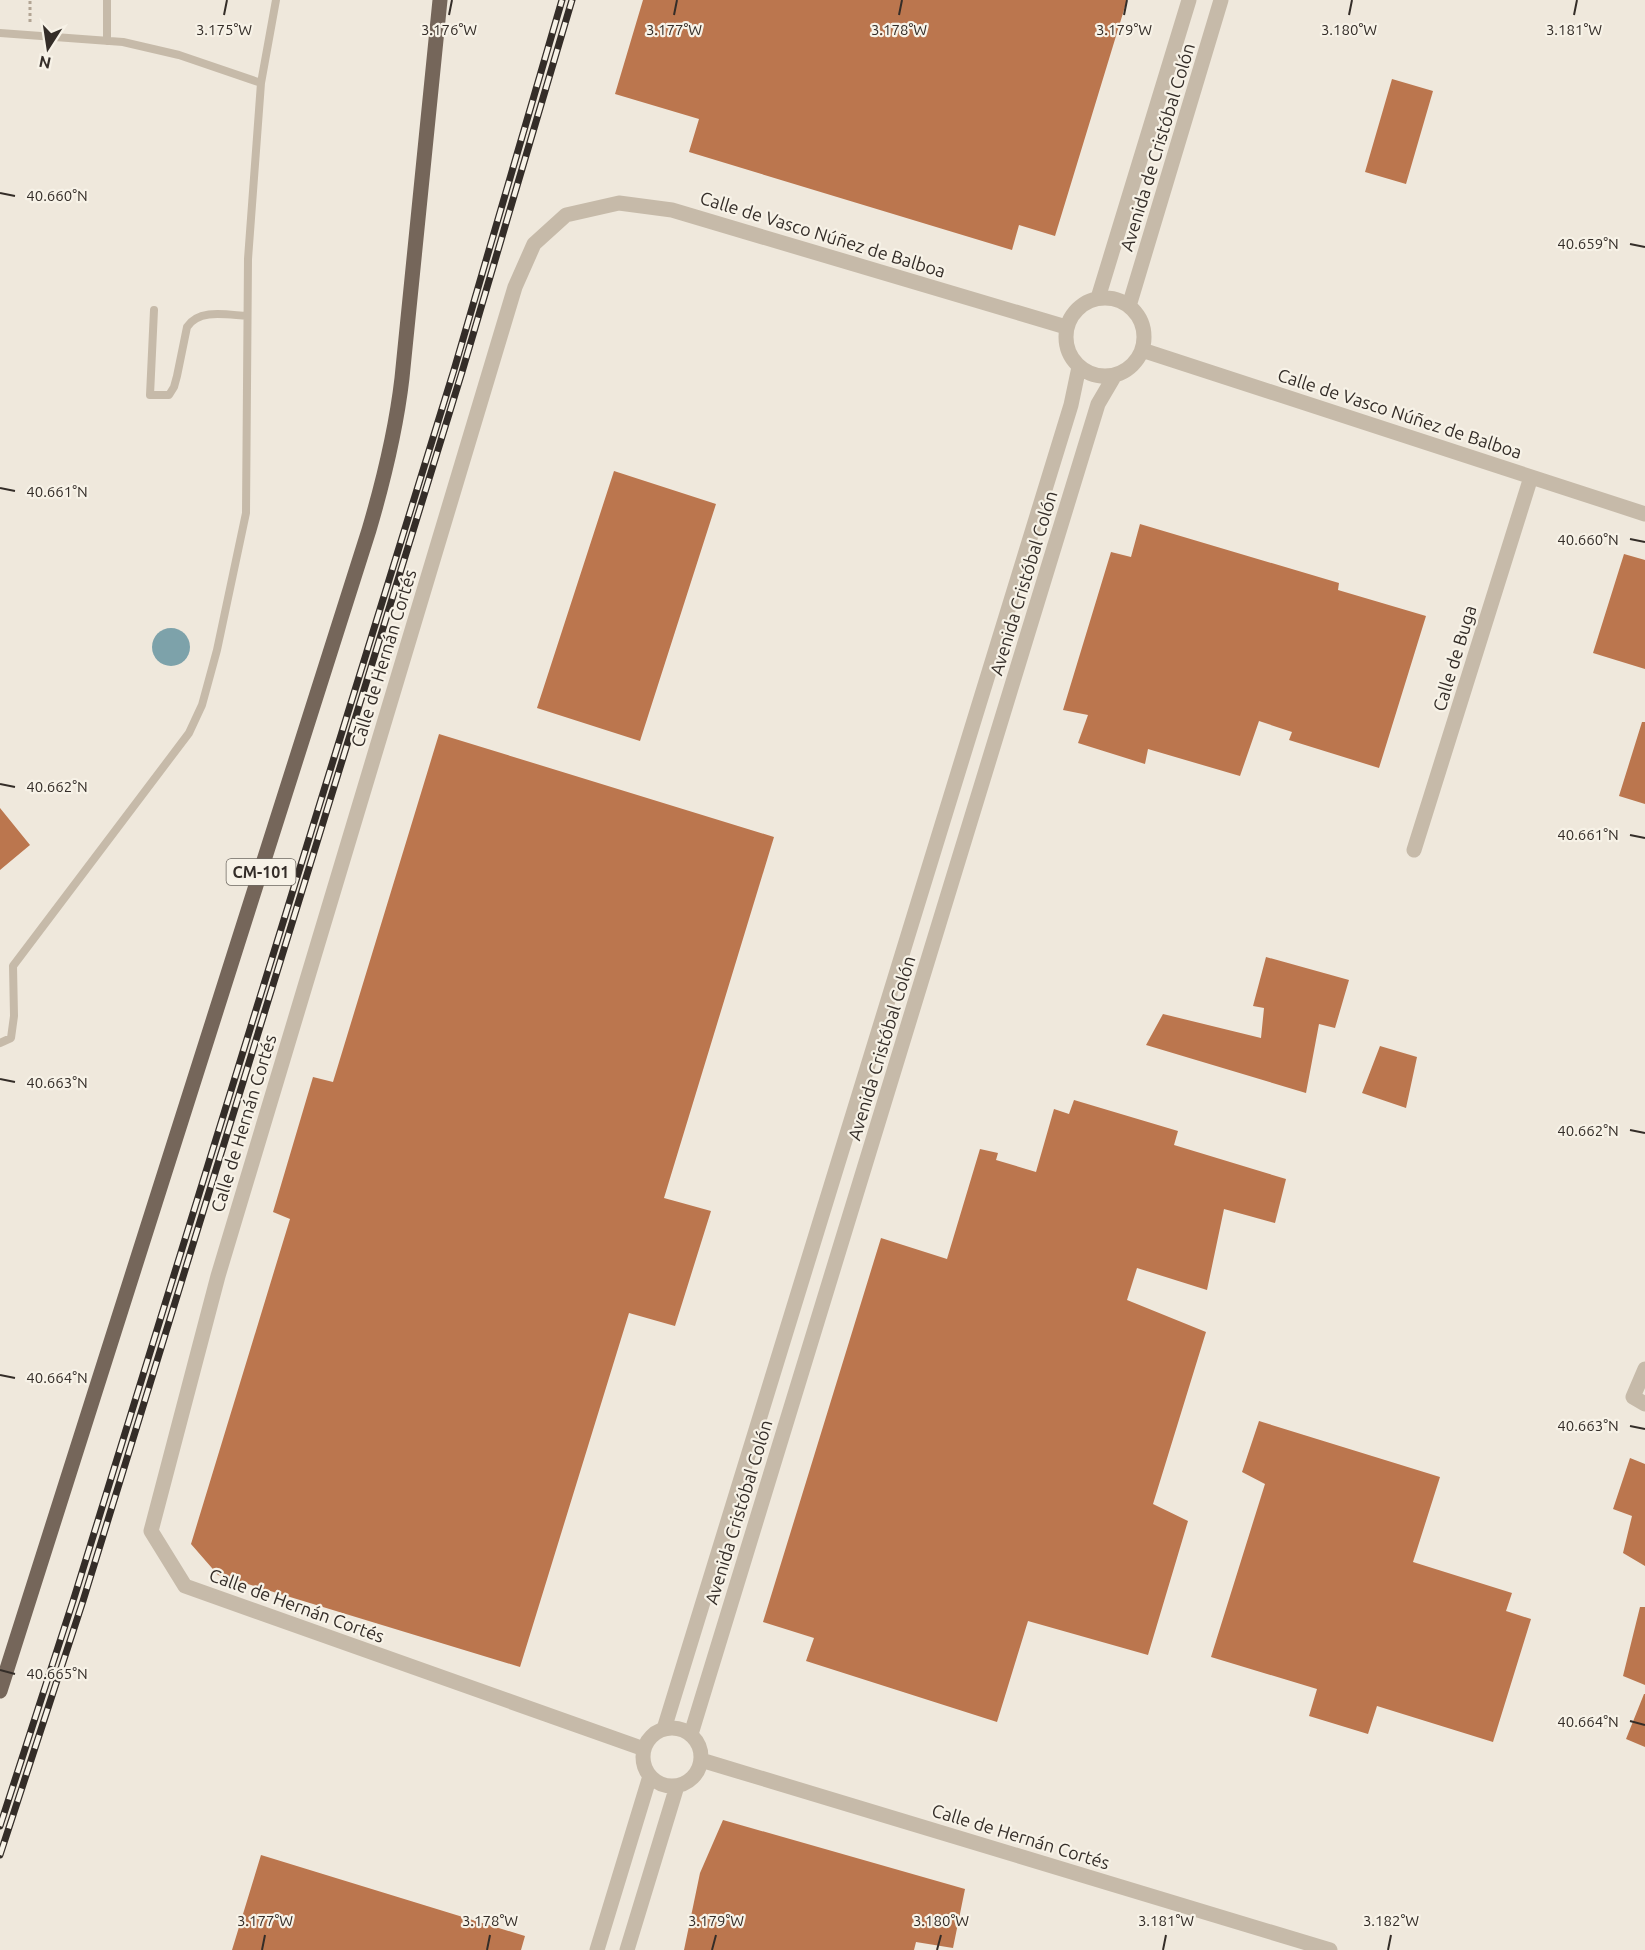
<svg xmlns="http://www.w3.org/2000/svg" width="1645" height="1950" viewBox="0 0 1645 1950" font-family="Ubuntu,sans-serif">
	<style>
		.water { fill: #7da2aa }
		.building { fill: #bb764e }
		.lines { fill: none; stroke-linecap: round; stroke-linejoin: round }
		.path { stroke: #b2a493; stroke-width: 3; stroke-dasharray: 3 3; stroke-linecap: butt }
		.service { stroke: #c6baa9; stroke-width: 8 }
		.minor { stroke: #c6baa9; stroke-width: 15 }
		.primary { stroke: #75665a; stroke-width: 15 }
		.rail-casing { stroke: #342d28; stroke-width: 7 }
		.rail { stroke: #f7f2e7; stroke-width: 4.5; stroke-dasharray: 14; stroke-linecap: butt }
		.ticks { fill: none; stroke: #342d28; stroke-width: 2 }
		.labels { text-anchor: middle; dominant-baseline: central; stroke-width: 4.5; stroke-linejoin: round; paint-order: stroke }
		.shield { fill: #f7f2e7; stroke: #6e6861; stroke-width: 1.5 }
		.shield-label { font-size: 16px; font-weight: bold; fill: #342d28 }
		.street-label { font-size: 18px; fill: #342d28; stroke: #f7f2e7 }
		.ticks-label { font-size: 15px; text-anchor: middle; fill: #342d28; stroke: #f7f2e7; stroke-width: 4.5; stroke-linejoin: round; paint-order: stroke }
	</style>
	<rect width="100%" height="100%" fill="#efe8dc"/>
	<path class="water" d="M152 647a19 19 0 1 1 38 0a19 19 0 1 1-38 0Z"/>
	<path class="building" d="M643,0h484l-72,236 -36,-11 -7,25 -323,-98 10,-33 -84,-25z
		M1392,79l41,12 -27,93 -41,-12z
		M614,471l102,33 -76,237 -103,-33z
		M1140,524l199,59 -1,7 88,26 -47,152 -90,-28 3,-8 -33,-11 -19,55 -92,-27 -3,15 -67,-21 10,-28 -25,-5 48,-158 20,5z
		M1624,554l21,6v109l-52,-16z
		M1642,722h3v82l-26,-8z
		M439,734l335,103 -110,361 47,13 -36,115 -46,-13 -109,354 -302,-92 -27,-31 99,-325 -17,-7 40,-135 20,5z
		M0,808l30,37 -30,25z
		M1266,957l83,23 -14,48 -16,-4 -13,69 -160,-48 17,-31 98,24 3,-30 -11,-2z
		M1380,1046l37,11 -11,51 -44,-15z
		M1074,1100l104,31 -4,14 112,34 -11,44 -51,-14 -17,81 -70,-22 -10,32 79,32 -53,172 35,17 -40,134 -120,-34 -31,101 -191,-61 8,-23 -51,-16 118,-384 66,21 33,-110 18,4 -2,7 40,12 18,-63 15,5z
		M1259,1421l181,56 -27,85 99,31 -6,18 25,8 -38,123 -116,-36 -9,28 -59,-18 8,-27 -106,-32 54,-173 -23,-12z
		M1630,1458l15,6v102l-22,-13 9,-37 -19,-7z
		M1640,1607h5v78l-22,-9z
		M1644,1694h1v53l-19,-8z
		M723,1820l242,69 -12,59 -37,-6 -2,8h-230l16,-77z
		M261,1855l264,81 -4,14h-289z"/>
	<g class="lines">
		<path class="path" d="M30,22v-22"/>
		<path class="service" d="M0,33l123,9 56,13 82,28
			M107,41v-41
			M154,310l-4,85h19l5,-8 3,-11 10,-49c12,-19 41,-12 60,-11
			M0,1043l11,-5 3,-22 -1,-50 176,-233 13,-28 15,-55 29,-137 2,-254 13,-176 15,-83"/>
		<path class="minor" d="M1066 337a39 39 0 1 1 78 0a39 39 0 1 1-78 0Z
			M1098,298l91,-298
			M1129,306l92,-306
			M1142,350l503,164
			M1414,850l117,-373
			M1645,1369l-12,28 12,7
			M643 1757a29 29 0 1 1 58 0a29 29 0 1 1-58 0Z
			M664,1729l407,-1324 8,-38
			M691,1734l407,-1330 17,-29
			M644,1749l-459,-163 -34,-55 67,-255 297,-989 19,-43 32,-29 53,-12 53,7 394,117
			M701,1760l629,190
			M597,1950l53,-174
			M627,1950l50,-164"/>
		<path class="primary" d="M0,1691l369,-1161c15,-51 27,-100 33,-152l38,-378"/>
		<defs>
			<path id="rail" d="M0,1826l74,-228 380,-1228 108,-370
				M0,1855l83,-254 379,-1229 110,-372"/>
		</defs>
		<use href="#rail" class="rail-casing"/>
		<use href="#rail" class="rail"/>
	</g>
	<path class="ticks" d="M224,15l3,-15M449,15l3,-15M674,15l3,-15M899,15l3,-15M1124,15l3,-15M1349,15l3,-15M1574,15l3,-15M0,193l15,3M1630,244l15,3M0,488l15,3M1630,539l15,3M0,784l15,3M1630,835l15,3M0,1079l15,3M1630,1130l15,3M0,1375l15,3M1630,1426l15,3M0,1670l15,4M1630,1721l15,4M262,1950l3,-15M487,1950l3,-15M712,1950l4,-15M937,1950l4,-15M1163,1950l3,-15M1388,1950l3,-15"/>
	<g class="labels">
		<rect class="shield" x="226.5" y="859" width="69" height="26" rx="4.5"/>
		<g class="shield-label">
			<text x="261" y="872">CM-101</text>
		</g>
		<g class="street-label">
			<text transform="translate(1157 147) rotate(-73)">Avenida de Cristóbal Colón</text>
			<text transform="translate(823 234) rotate(17)">Calle de Vasco Núñez de Balboa</text>
			<text transform="translate(1400 413) rotate(18)">Calle de Vasco Núñez de Balboa</text>
			<text transform="translate(1023 583) rotate(-73)">Avenida Cristóbal Colón</text>
			<text transform="translate(383 658) rotate(-73)">Calle de Hernán Cortés</text>
			<text transform="translate(1454 658) rotate(-73)">Calle de Buga</text>
			<text transform="translate(881 1048) rotate(-73)">Avenida Cristóbal Colón</text>
			<text transform="translate(243 1123) rotate(-73)">Calle de Hernán Cortés</text>
			<text transform="translate(738 1512) rotate(-73)">Avenida Cristóbal Colón</text>
			<text transform="translate(297 1605) rotate(20)">Calle de Hernán Cortés</text>
			<text transform="translate(1021 1836) rotate(17)">Calle de Hernán Cortés</text>
		</g>
	</g>
	<g class="ticks-label">
		<text x="224" y="35">3.175°W</text>
		<text x="449" y="35">3.176°W</text>
		<text x="674" y="35">3.177°W</text>
		<text x="899" y="35">3.178°W</text>
		<text x="1124" y="35">3.179°W</text>
		<text x="1349" y="35">3.180°W</text>
		<text x="1574" y="35">3.181°W</text>
		<text x="57" y="201">40.660°N</text>
		<text x="1588" y="249">40.659°N</text>
		<text x="57" y="497">40.661°N</text>
		<text x="1588" y="545">40.660°N</text>
		<text x="57" y="792">40.662°N</text>
		<text x="1588" y="840">40.661°N</text>
		<text x="57" y="1088">40.663°N</text>
		<text x="1588" y="1136">40.662°N</text>
		<text x="57" y="1383">40.664°N</text>
		<text x="1588" y="1431">40.663°N</text>
		<text x="57" y="1679">40.665°N</text>
		<text x="1588" y="1727">40.664°N</text>
		<text x="265" y="1926">3.177°W</text>
		<text x="490" y="1926">3.178°W</text>
		<text x="716" y="1926">3.179°W</text>
		<text x="941" y="1926">3.180°W</text>
		<text x="1166" y="1926">3.181°W</text>
		<text x="1391" y="1926">3.182°W</text>
	</g>
	<g transform="translate(48 48) rotate(192)" stroke="#f7f2e7" stroke-width="4.5" paint-order="stroke">
	<path d="M0-4.5L10 22L0 15L-10 22Z" fill="#342d28"/>
	<text y="-9" font-size="16" font-weight="bold" text-anchor="middle" fill="#342d28">N</text>
	</g>
</svg>
